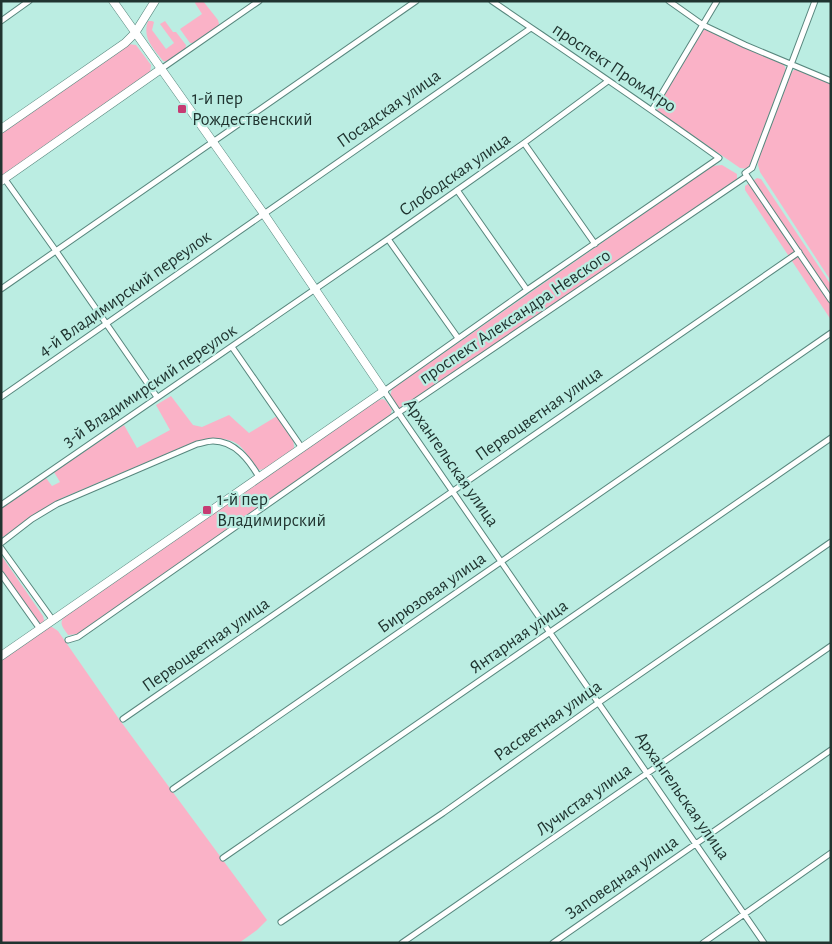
<svg xmlns="http://www.w3.org/2000/svg" width="832" height="944" viewBox="0 0 832 944" font-family="'Alegreya Sans',sans-serif">
	<style>
		.grass { fill: #fab2c7 }
		.lines { fill: none; stroke-linecap: round; stroke-linejoin: round }
		.street-casing { stroke: #58877e; stroke-width: 7 }
		.secondary-casing { stroke: #58877e; stroke-width: 9 }
		.street { stroke: #fff; stroke-width: 5 }
		.secondary { stroke: #fff; stroke-width: 8 }
		.poi-dot { fill: #c63c73; stroke: #bbede2; stroke-width: 2 }
		.labels { text-anchor: middle; dominant-baseline: central; stroke-width: 4.5; stroke-linejoin: round; paint-order: stroke }
		.street-label { font-size: 18px; fill: #203430; stroke: #bbede2 }
		.poi-label { font-size: 18px; fill: #203430; stroke: #bbede2; text-anchor: start }
	</style>
	<rect width="100%" height="100%" fill="#bbede2"/>
	<path class="grass" d="M196,1h7l15,19 1,4 -1,3 -23,16h-5l-10,-14 22,-15 -7,-11z
		M148,21h4l2,1 -2,8 14,19 8,-6 -14,-19 5,-3 8,11h3l10,13 -1,6 -16,11 -6,-1c-10,-13 -21,-23 -15,-40z
		M704,30h4l72,32c4,2 5,4 6,8l-36,95 -2,4 -8,-1 -84,-58v-4l45,-74z
		M128,44l8,1 15,20 -1,9 -149,103v-46z
		M794,70h4l33,13v198l-71,-109 -2,-7 1,-8 32,-84z
		M722,165l15,9v5l-3,3 -331,226h-4l-2,-1 -7,-11 2,-7 320,-223z
		M757,178l4,1 70,106v35l-86,-130v-4z
		M171,396l22,29 9,2 27,-12 20,18 28,-17c6,9 21,23 16,35l-29,18 -5,1c-8,-7 -12,-18 -20,-25 -13,-10 -32,-6 -47,-2l-130,55 -26,16 -29,21 -4,2 -2,-1v-28l45,-30 6,8 8,-4 -6,-10 70,-47 13,23 33,-18 -14,-25z
		M383,399l3,2 6,9 -2,6 -312,218 -10,1c-5,-8 -10,-11 -3,-20l311,-214z
		M1,555l42,61 1,4 -1,3h-3l-3,-2 -36,-51z
		M50,627h2l6,4 61,88 148,201 -10,10 -18,13h-238v-283z"/>
	<g class="lines">
		<defs>
			<path id="street" d="M492,1c76,52 152,103 227,157l-192,132 -143,101 20,30 360,522
				M669,1l34,24 42,20 86,36
				M1,21l28,-20
				M161,69l98,-68
				M652,110l65,-109
				M524,143l71,101
				M747,176l84,124
				M4,178l52,73 101,146
				M457,190l70,100
				M388,239l70,99
				M1,289l415,-288
				M232,347l70,101
				M1,397l530,-369
				M1,505l387,-266 136,-96 84,-62
				M1,543l31,-24 25,-15 140,-60c6,-1 11,-3 16,-3 22,0 36,19 46,36
				M1,548l51,71
				M1,574l39,55
				M68,640l10,-3 320,-224 349,-237 -2,-3 7,-5 63,-167
				M123,719l676,-467
				M173,789l658,-456
				M223,858l608,-420
				M281,922l162,-109 155,-110 233,-161
				M402,943l429,-297
				M553,943l278,-193
				M703,943l128,-90"/>
			<path id="secondary" d="M1,129l124,-86 10,-10 20,-32
				M1,181l160,-112
				M1,656l383,-265 -120,-177 -151,-213"/>
		</defs>
		<use href="#street" class="street-casing"/>
		<use href="#secondary" class="secondary-casing"/>
		<use href="#street" class="street"/>
		<use href="#secondary" class="secondary"/>
	</g>
	<g class="poi-dot">
		<rect x="177" y="104" width="10" height="10" rx="2.5"/>
		<rect x="202" y="505" width="10" height="10" rx="2.5"/>
	</g>
	<g class="labels">
		<g class="street-label">
			<text transform="translate(614 68) rotate(34)">проспект ПромАгро</text>
			<text transform="translate(389 109) rotate(-35)">Посадская улица</text>
			<text transform="translate(455 175) rotate(-35)">Слободская улица</text>
			<text transform="translate(125 294) rotate(-35)">4-й Владимирский переулок</text>
			<text transform="translate(515 317) rotate(-34)">проспект Александра Невского</text>
			<text transform="translate(150 386) rotate(-34)">3-й Владимирский переулок</text>
			<text transform="translate(539 414) rotate(-35)">Первоцветная улица</text>
			<text transform="translate(451 463) rotate(55)">Архангельская улица</text>
			<text transform="translate(432 593) rotate(-35)">Бирюзовая улица</text>
			<text transform="translate(519 637) rotate(-35)">Янтарная улица</text>
			<text transform="translate(206 645) rotate(-35)">Первоцветная улица</text>
			<text transform="translate(548 721) rotate(-35)">Рассветная улица</text>
			<text transform="translate(682 796) rotate(55)">Архангельская улица</text>
			<text transform="translate(584 800) rotate(-35)">Лучистая улица</text>
			<text transform="translate(622 878) rotate(-35)">Заповедная улица</text>
		</g>
		<g class="poi-label">
			<text x="192" y="99">1-й пер<tspan x="192" dy="21">Рождественский</tspan></text>
			<text x="217" y="500">1-й пер<tspan x="217" dy="21">Владимирский</tspan></text>
		</g>
	</g>
	<rect width="832" height="944" fill="none" stroke="#203430" stroke-width="5"/>
</svg>
